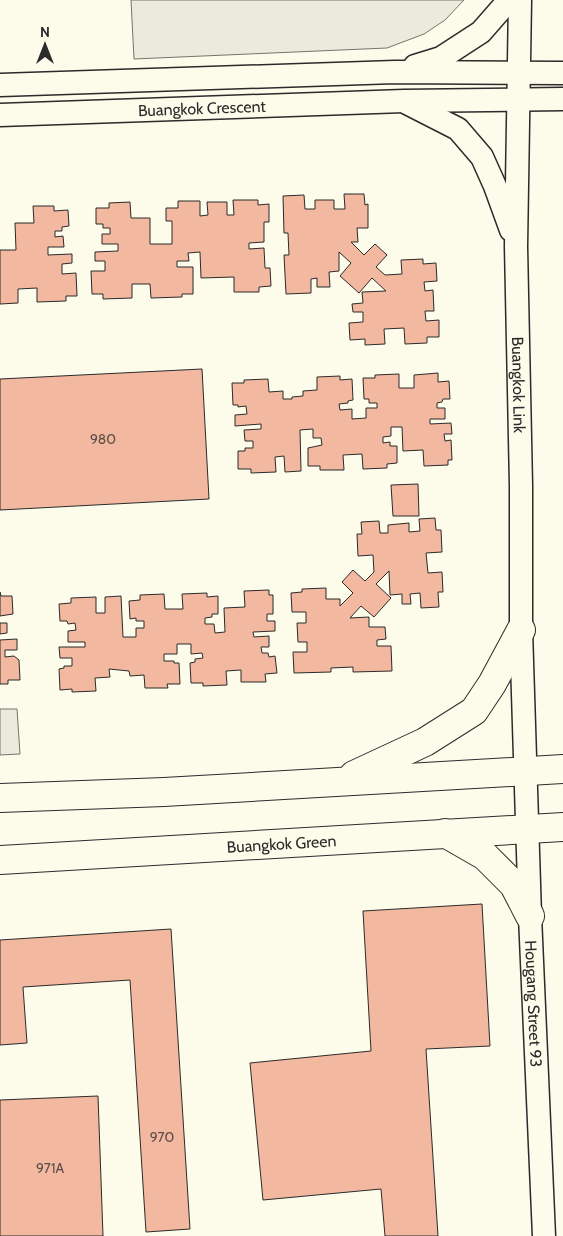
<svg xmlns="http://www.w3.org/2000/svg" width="563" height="1236" viewBox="0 0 563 1236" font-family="Cabin,sans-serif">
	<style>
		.green { fill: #ecebdb; stroke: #74746e }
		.building { fill: #f2b8a0; stroke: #2b2b2b }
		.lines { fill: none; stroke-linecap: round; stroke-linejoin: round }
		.street-casing { stroke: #2b2b2b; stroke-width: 25 }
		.primary-casing { stroke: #2b2b2b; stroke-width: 30 }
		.street { stroke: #fdfbea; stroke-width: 22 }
		.primary { stroke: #fdfbea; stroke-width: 28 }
		.labels { text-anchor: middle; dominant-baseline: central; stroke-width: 4; stroke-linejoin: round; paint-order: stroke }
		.number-label { font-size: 14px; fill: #5d4e48 }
		.street-label { font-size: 16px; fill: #2b2b2b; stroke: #fdfbea }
	</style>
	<rect width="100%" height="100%" fill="#fdfbea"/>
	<path class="green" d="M131,0h333l-19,20 -21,14 -37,14 -253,11z
		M0,709h17l3,45 -20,1z"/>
	<path class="building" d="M344,194h20l1,11 3,-1v24h-11l1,14h-7l13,13 11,-11 12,11 -11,12 9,8 17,-1 -1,-14 22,-1v5l13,-1 1,18 -13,1 1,9 8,-1 1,21h-9l1,10 13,-1v17h-12v6l-22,1 -1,-16 -20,1 1,15 -20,1v-6l-15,1 -1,-17 14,-1v-10h-10l-1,-8 11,-1 -1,-11 24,-1 -14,-13 -13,15 -19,-17 11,-13 -12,-11v19l-10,1 1,15h-13v-9l-6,1v14l-25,1 -2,-39h5l-1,-22h-4l-1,-37 21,-1 1,14h10v-9h19v9h11z
		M233,200h25v5l11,-1v18h-5v20l-15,1v6l15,-1 1,20h5l1,18 -12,1v5h-25v-15l-33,1 -1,-26 -12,1 1,8h-12v6h16v27h-11v3l-31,1 -1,-14h-18v14l-29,1v-5h-11l-1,-23h14v-10h-10v-9l23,-1v-7h-16v-10h8v-6h-7v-4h-7v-16h13v-5l21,-1 1,16h19v26h22v-23h-6v-13h12v-7h22v15l8,-1 -1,-13h20v13h7z
		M33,206h21v5l14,-1 1,16 -7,1v4h-7v6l8,-1 1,11h-16v8l24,-1v9l-10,1v10l14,-1 1,23h-11v5l-29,1v-14l-19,1v14l-18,1v-54h16l-1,-27h19z
		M202,369l7,130 -209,11v-131z
		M438,373v9l11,-1 1,18h-7l-1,3 -5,1v5h8v11h-15v5l21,-1 1,11h-8l1,7 6,-1 1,20h-4v5l-24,1 -1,-16 -20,1 -1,-24h-11v9l-8,1v6l7,-1v4h7v17l-10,1v4l-24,1 -1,-15 -19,1 1,15h-24v-4h-12v-18l14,-3 -1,-7h-8v-9l-13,1 1,41 -16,1 -1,-16 -9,1 1,15 -25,1v-4h-13v-18h7v-3h8v-7h-8l-1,-11 17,-1v-5l-26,2v-11l12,-1 -1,-8 -8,1v-2h-5l-1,-22h12v-3l24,-1 1,13 14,-1v8h9v-2l11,-1v-5l14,-1v-13l23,-1v4l12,-1 1,21 -5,1v2l-9,1 1,6 12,-1v10l14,-1v-10h11v-5h-8v-4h-5l-1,-21h12v-3l24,-1v14h15v-13z
		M418,484l1,32h-26l-2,-31z
		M435,518l1,12h5l1,22 -16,1 2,20 14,-1 1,20h-5l1,15 -18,1 -1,-15 -10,1 1,10h-9v-10l-12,1 -1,-24 -13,13 15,14 -17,19 -13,-11 -11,12 19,-1v10h16l1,12 -9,1v6h14l1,25 -39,1v-5l-22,1v4l-37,1 -1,-21h14v-10h-9l-1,-19h9v-11h-14l-1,-19 11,-1v-3l24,-1v11h14v7l13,-13 -11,-11 11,-12 12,11 9,-9 -1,-17 -15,1 -1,-22h5l-1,-12 18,-1 1,12h8v-8l21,-2v9l11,-1 -1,-12z
		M269,590v5h4v19h-6v7h8v10l-22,1 1,5 15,-1v11h-8l1,6h6l1,4 6,-1 2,17 -12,1 1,8h-25v-12l-15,1 1,14 -24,1v-3h-12l-1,-20 5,-1v-3l8,-1 -1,-5 -11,1v-10h-14v10h-13v7h10v2h5l1,21h-13l1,4h-23l-1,-13 -14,1 -1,-5 -20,-2 1,8 -15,1 1,13 -24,1v-3l-12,1 -1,-21 5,-1v-2h8v-8h-12l-1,-11h26v-5h-17v-11l8,-1 -1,-7 -7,1 -1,-3h-7l-1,-17 12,-1v-5l25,-1v16h9v-16l16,-1 2,41h13v-9h8v-7h-8v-3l-6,1 -1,-18 11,-1v-5l24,-1 1,15h18l-1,-15 25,-1v4l11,-1v18h-6v3l-7,1v6h9l1,9 10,-1 -1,-24 21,-1 -1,-16z
		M0,592l1,4h11l1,18 -13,2z
		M0,623h7v10l-7,1z
		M17,639v11h-12v7l9,-1 5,4 1,20h-12v4h-8v-44z
		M482,904l8,142 -64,3 12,187h-53l-4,-47 -118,11 -13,-137 121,-12 -8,-140z
		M171,929l19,300 -44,3 -16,-252 -107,7 4,56 -27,2v-105z
		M98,1096l5,140h-103v-136z"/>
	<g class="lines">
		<defs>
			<g id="street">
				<path id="s1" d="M520,0l-4,246 5,240v144l9,286 14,320"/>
				<path d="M415,66l26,-8 40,-26 28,-32"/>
				<path d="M0,85l395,-13 168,1"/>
				<path d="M407,103l51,26 24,28 13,29 16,44"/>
				<path id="s2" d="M0,115l404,-14 159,-2"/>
			</g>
			<g id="primary">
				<path d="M354,775l71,-33 49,-31 18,-27 29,-54"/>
				<path d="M0,798l164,-6 399,-23"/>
				<path d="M445,833l40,23 29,29 16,31"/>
				<path id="s3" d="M0,860l563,-33"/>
			</g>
		</defs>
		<use href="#street" class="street-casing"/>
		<use href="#primary" class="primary-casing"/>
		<use href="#street" class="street"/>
		<use href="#primary" class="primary"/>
	</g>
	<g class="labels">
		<g class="number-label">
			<text x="103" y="439">980</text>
			<text x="162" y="1137">970</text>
			<text x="50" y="1168">971A</text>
		</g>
		<g class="street-label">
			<text stroke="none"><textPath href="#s2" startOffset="202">Buangkok Crescent</textPath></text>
			<text stroke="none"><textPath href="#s1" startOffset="385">Buangkok Link</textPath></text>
			<text stroke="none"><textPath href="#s3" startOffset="282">Buangkok Green</textPath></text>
			<text stroke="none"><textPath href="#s1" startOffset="1004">Hougang Street 93</textPath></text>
		</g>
	</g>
	<g transform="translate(45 45)" stroke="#fdfbea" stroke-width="4" paint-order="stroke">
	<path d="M0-4L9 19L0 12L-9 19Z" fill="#2b2b2b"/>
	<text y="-8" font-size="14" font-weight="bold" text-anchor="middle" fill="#2b2b2b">N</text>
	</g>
</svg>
